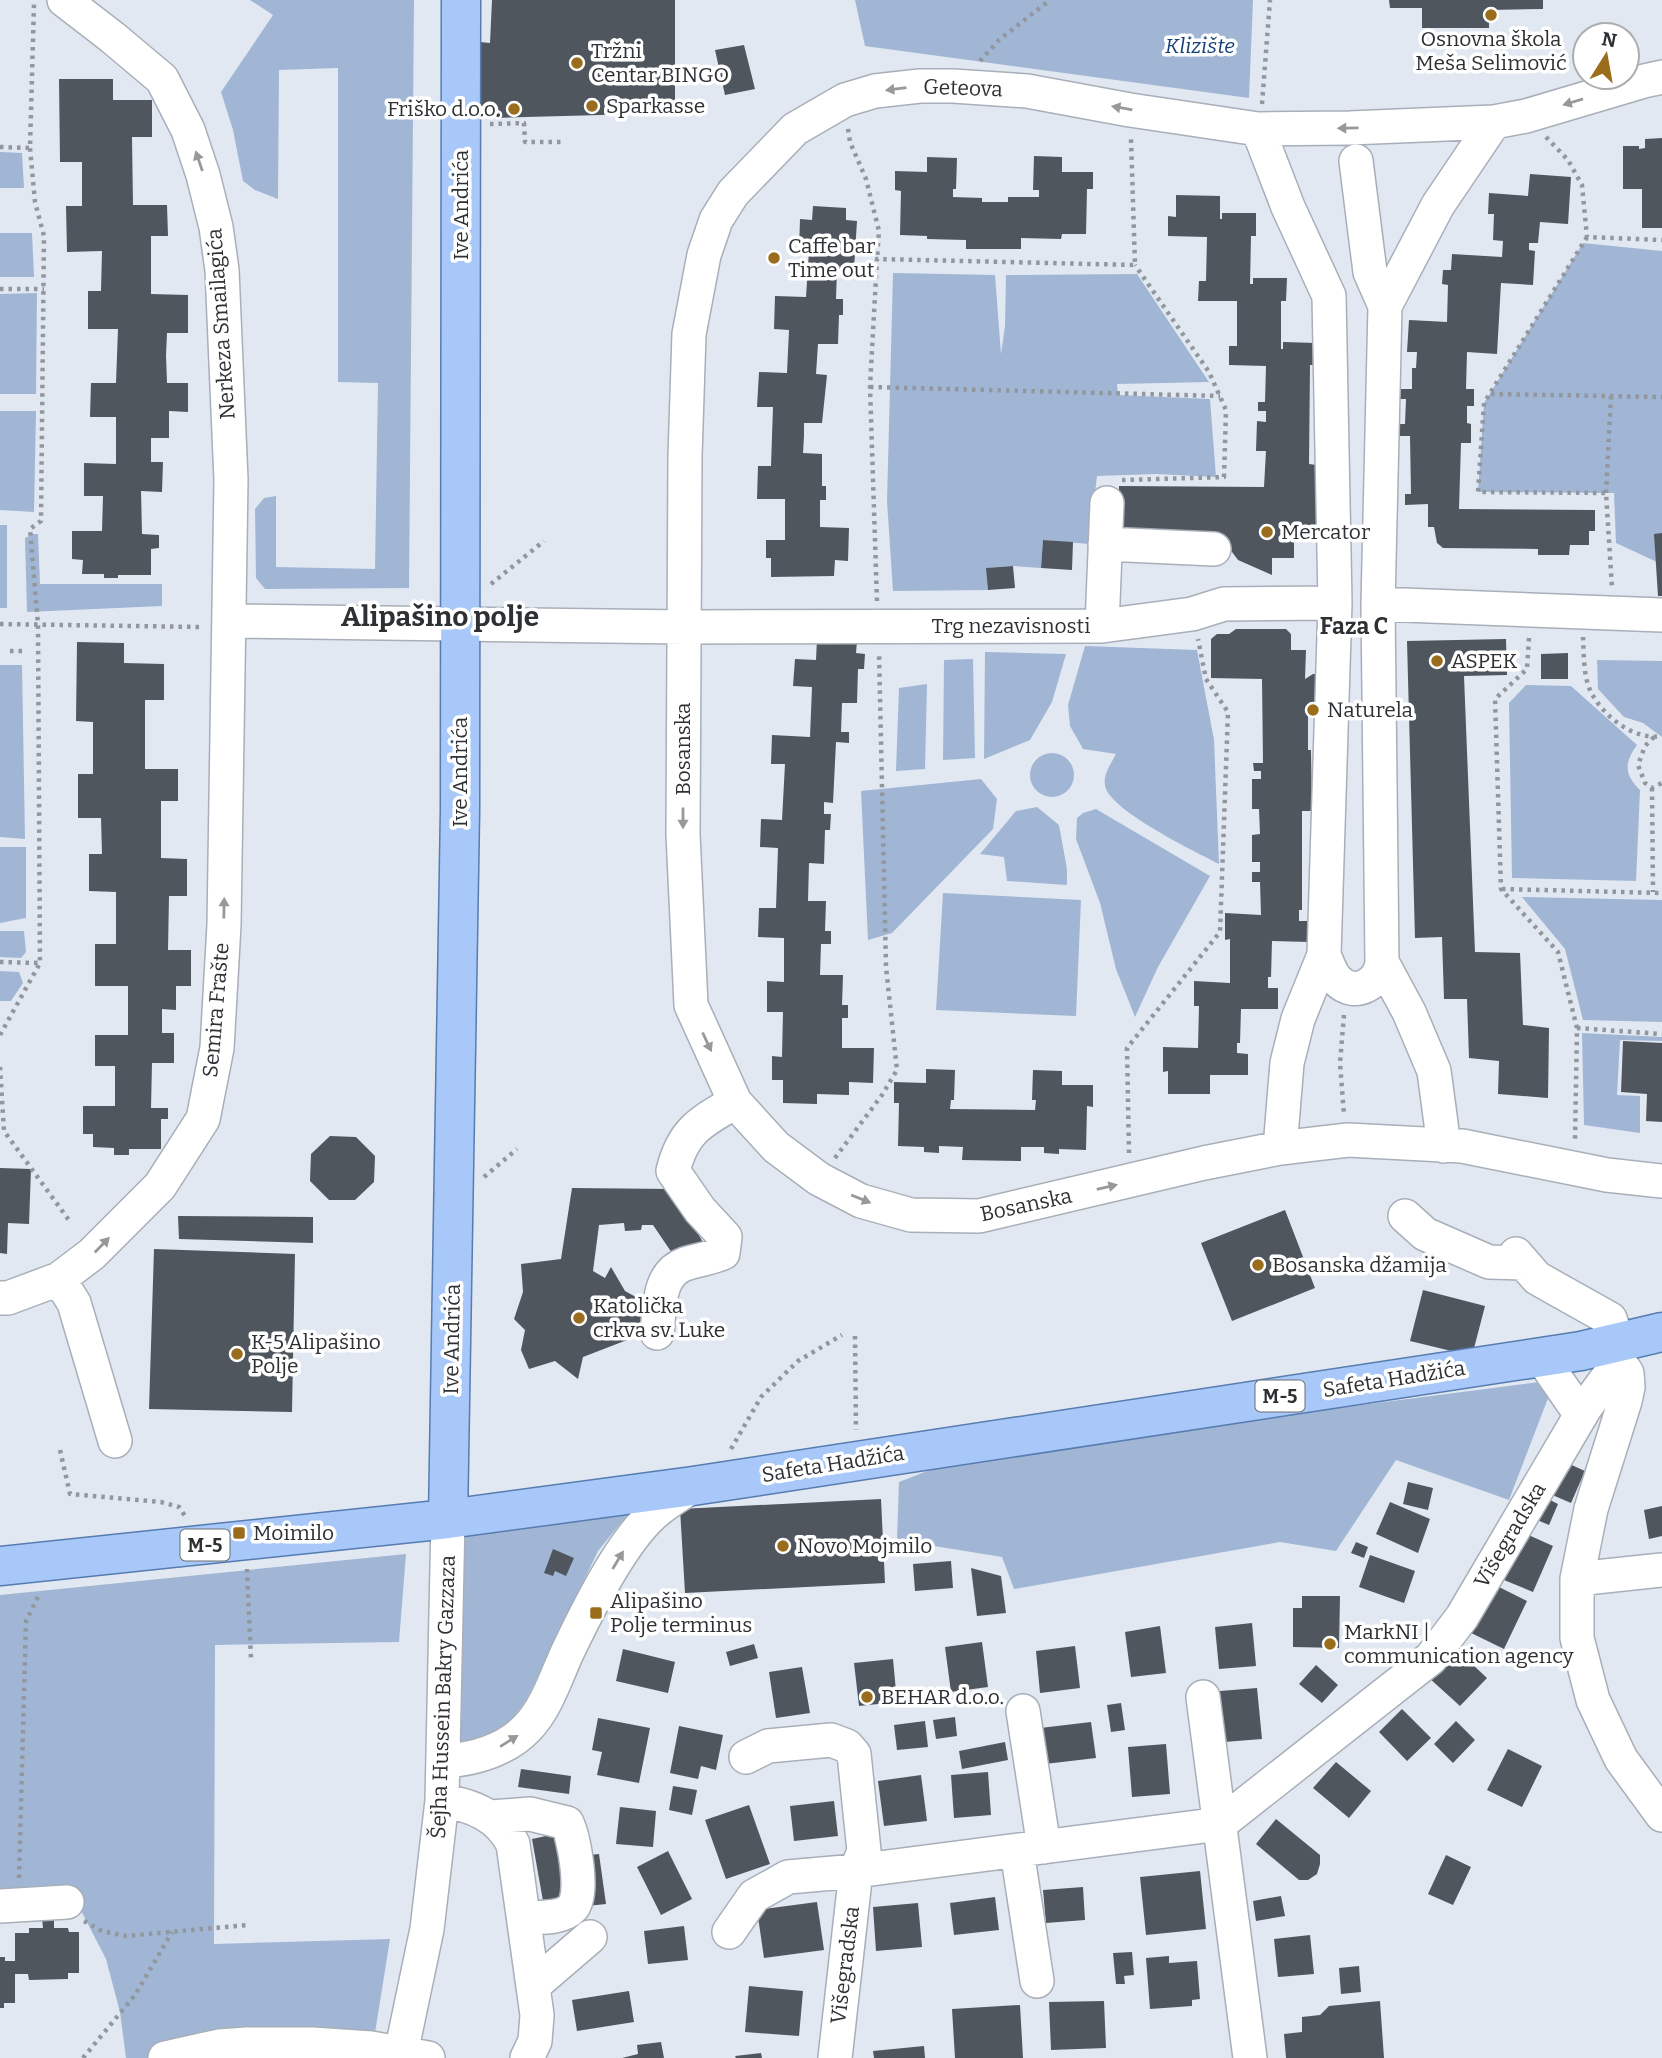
<svg xmlns="http://www.w3.org/2000/svg" width="1662" height="2058" viewBox="0 0 1662 2058" font-family="Bitter,serif">
	<style>
		.green { fill: #a1b6d5 }
		.building { fill: #50565e }
		.lines { fill: none; stroke-linecap: round; stroke-linejoin: round }
		.minor-casing { stroke: #a8afb8; stroke-width: 36 }
		.major-casing { stroke: #567cb0; stroke-width: 41 }
		.path { stroke: #92979e; stroke-width: 4.5; stroke-dasharray: 3.5 5; stroke-linecap: butt }
		.minor { stroke: #fff; stroke-width: 33 }
		.major { stroke: #a7c8f8; stroke-width: 38 }
		.oneway { fill: #96989a }
		.poi-dot { fill: #9a6d1d; stroke: #fff; stroke-width: 2.5 }
		.labels { text-anchor: middle; dominant-baseline: central; stroke-width: 7; stroke-linejoin: round; paint-order: stroke }
		.shield { fill: #fff; stroke: #6d6f71; stroke-width: 2 }
		.shield-label { font-size: 19px; font-weight: bold; fill: #2e3134 }
		.poi-label { font-size: 21px; fill: #2e3134; stroke: #fff; text-anchor: start }
		.park-label { font-size: 21px; font-style: italic; fill: #173f76; stroke: #fff }
		.street-label { font-size: 21px; fill: #2e3134; stroke: #fff }
		.neighbourhood-label { font-size: 23px; font-weight: bold; fill: #2e3134; stroke: #fff }
		.district-label { font-size: 28px; font-weight: bold; fill: #2e3134; stroke: #fff }
	</style>
	<rect width="100%" height="100%" fill="#e1e8f2"/>
	<path class="green" d="M250,0h164l-5,588 -144,1 -9,-11 -1,-69 9,-11 12,-2v71l99,2 3,-186 -40,-1v-314l-59,2 -1,129 -23,-9 -12,-9 -10,-51 -12,-38 52,-77z
		M855,0h398l-4,98 -384,-52z
		M0,152l22,1 2,35h-24z
		M0,233h32l2,44h-34z
		M1583,243l79,8v282l-5,29 -41,-19 -2,-50 -136,-1 6,-89z
		M893,273l102,2 6,79 4,-28 1,-51 131,-1 72,108 -92,2 1,11 92,4 6,78 -60,-3 -59,2 -8,68 -46,-4 -2,28 -28,-2 -26,2 1,22 -95,1 -6,-90z
		M37,293l-1,101h-36v-100z
		M0,411h36l-2,101 -34,-2z
		M0,525h7v83h-7z
		M33,534h5l2,50h122v22l-135,6 -2,-74z
		M1085,646l112,4 17,90 5,124c-25,-13 -102,-50 -113,-75 -5,-12 5,-25 10,-35l-33,-5 -13,-23 -2,-21z
		M985,652l81,2 -14,48 -22,38 -46,19z
		M973,659l2,99 -32,2 1,-100z
		M1597,660l65,1v76l-19,-14 -19,-6 -26,-28z
		M0,665h22l3,174 -25,-2z
		M927,684l-2,85 -29,2 3,-83z
		M1526,685l45,1 66,59c-13,18 -13,29 3,45l-4,91 -124,-3 -3,-175z
		M1030 775a22 22 0 1 1 44 0a22 22 0 1 1-44 0Z
		M981,779l16,20 -4,30 -101,104 -24,7 -7,-149z
		M1037,807l22,18 8,44v16l-60,-4 -3,-24 -24,-3 36,-43z
		M1096,809l114,67 -52,91 -23,50 -19,-48 -16,-66 -24,-64 1,-21 6,-5z
		M0,847h26v71l-26,5z
		M943,893l138,7 -5,116 -140,-6z
		M1522,897l140,3v122l-79,-2 -18,-71z
		M0,931h24l2,21 -5,6 -21,-1z
		M0,971l19,1 4,11 -12,18h-11z
		M1582,1033l80,4v4l-42,-1 -3,55 23,1v37l-56,-8z
		M1555,1380l-46,120 -113,-40 -60,91 -56,-9 -266,47 -12,-32 -105,-17 2,-58 67,-26z
		M632,1509l-34,42 -71,148 -22,30 -52,17 7,-216z
		M406,1554l-7,88 -184,3 -1,299 176,-5 -19,119h-245l-6,-46 -14,-53 -33,-64 -73,3v-303z"/>
	<path class="building" d="M492,0h183v113l-186,5v-8h-12l3,-68 10,1z
		M1389,0h154v9l-54,1v18h-67v-20h-32z
		M744,45l11,44 -30,6 -10,-45z
		M59,79h54v21h39v37h-20l1,68h34l1,31h-17v58l37,1v38h-21l-1,22 1,28h21v29l-19,-1v27h-18v24h12l-1,30 -21,-1 1,43 17,1v13l-8,1v26h-33v3h-14v-4h-22l1,-14 -11,-1v-28h30l1,-35h-19v-33l32,1v-47h-26l1,-34h25l2,-54h-30v-38h13l1,-40 -35,1 -1,-46h16v-44h-22z
		M1662,138v90h-20v-39h-19v-43h16v3l6,-1v-9z
		M1034,156l28,1v15h31v17h-6l-1,45h-24l-1,5 -40,-1v11h-55v-9l-39,-1v-3l-27,-1 1,-44 -6,-1v-19l32,1v-15l30,1 -1,31h-3v8l29,1v4h26v-5h31v-7h-6z
		M1530,174l41,3 -3,47 -28,-2 -2,21h-9v7l6,1 -2,34 -32,-2 -4,71 -30,-2 -1,37h8v17h-7v17l4,1v19h-10l-2,66 136,1v21h-6v14h-19l-1,10h-31v-6l-95,-1 -6,-5 -3,-16h-6v-23l-23,1v-11h6l-1,-58h-11v-12h6l1,-25h-6v-10h12v-21h4l1,-16h-10l2,-32 38,2 1,-37 -6,-1 1,-14h8l1,-16 50,3 1,-16 -10,-1 1,-26h-6l1,-21 39,3z
		M1176,195l44,1v23h2v-6h34v23h-5l-1,48h3v-6h34l-1,23h-5v48h2v-7l34,1 -1,22h-6l-1,99 8,1 3,74h-22l-4,4v15h-22v17l-34,-15 -15,-20 -105,-4 1,-50 145,1 2,-36h-10l1,-30 9,1v-11h-8v-9h7l1,-36 -37,-1v-19h8v-45h-39l1,-20h7l1,-44 -39,-1v-20l8,1z
		M813,206l33,2v12l11,1 -3,48h-17l-1,30h7v16h-4l-1,29h-20l-2,30 11,1 -5,48h-18v13l-1,17 19,1v32h4v14h-6v27l29,1 -1,33 -13,-1 -1,16 -63,1v-19h-5v-18h19v-41h-28l1,-33h13l2,-59h-16l2,-35 28,1 2,-43 -15,-1 1,-33 31,1 3,-46 -10,-1 1,-31 12,1z
		M1662,533v63h-4l-4,-62z
		M1043,540l30,2 -1,28 -31,-2z
		M1013,566l2,22 -27,2 -2,-22z
		M1236,629h50l5,5v16h15l-1,29 8,-5h9v28l-14,12v36h3l1,61h-10v99h-3v11h10v21l-37,-1 -1,36h-3v11h10v21h-37l-1,34h-3v10l11,1v21h-38v19h-42v-23l-5,1v-25l35,1 1,-42h-5v-25l36,2v-44l-5,1v-27l36,2 -1,-33h-8v-10h8v-10h-8v-27l8,-1 -1,-25h-7v-30h9v-8h-7l-1,-8h10l-1,-84 -51,-1v-39l6,-5h12z
		M817,639l40,2 -1,12 9,1 -1,15h-6l-1,34h-15l-1,29h8v11l-13,-1 -3,61 -9,-1v12h7l-1,16h-5l-1,34 -15,-1 -1,38h18l-1,30h6v13h-10l-1,31h23l-1,30h6v13h-6v30h32l-1,35 -24,-1v13l-32,-1v10l-34,-1v-23h-11v-24l10,1 1,-45h-16v-31l17,1v-44l-26,-1 1,-29h17l2,-60 -18,-1 1,-28 21,1 3,-56h-14l1,-29 38,2 2,-50 -19,-1 2,-27 21,1z
		M1506,639l1,36 -43,1 11,276 45,1 3,72 26,3 -1,70 -50,-4 1,-33 -30,-3 -2,-59h-23l-2,-62 -27,1 -8,-297z
		M77,642l47,1v20l40,1v36h-19v69h33v32h-17v57l26,1v37h-18l-1,54h23v36h-15v24l-14,-1v24h12v30h-22l-1,45h17v11h-7v30h-32v6h-15v-7l-21,-1v-13h-10v-28h32v-40h-20v-31h33v-49h-33v-42h21v-52l-27,-1v-37h13l-1,-36h-23v-44h15v-52l-17,-1z
		M1568,653v26h-27v-25z
		M1623,1041l39,2v79l-16,-1 1,-27 -26,-2z
		M926,1069l29,1 -1,30h-3l-1,9 85,1 1,-10h-4l1,-30 29,1v14h31v22l-6,-1 -1,44 -27,-1v5l-15,-1v-6h-23v14l-59,-1 1,-13 -24,-1v7l-15,-1v-5l-26,-1 1,-43h-5v-21l32,1z
		M330,1136l26,1 19,19 -1,26 -19,18h-26l-19,-19 1,-27z
		M0,1168l31,1 -2,55 -21,-1 -1,31 -7,-1z
		M572,1188l101,1 32,57 -33,7 -19,-28h-11l-1,5 -16,1 -1,-8 -25,2 -6,46 12,7 6,-11 14,24 27,15 -7,32 -5,-3 -57,22 -5,22 -23,-18 -26,8 -8,-19 4,-20 -11,-11 9,-27 -2,-28 40,-5z
		M1285,1210l30,78 -83,33 -31,-78z
		M178,1216l135,1v26l-134,-4z
		M154,1249l141,5 -3,158 -143,-3z
		M1423,1290l62,16 -13,50 -62,-15z
		M1558,1459l27,12 -14,32 -28,-12z
		M1408,1482l25,6 -5,22 -25,-6z
		M1540,1495l18,9 -9,21 -19,-8z
		M881,1499l4,84 -200,10 -5,-84z
		M1390,1502l40,17 -12,34 -42,-19z
		M1662,1506v30l-13,3 -5,-29z
		M1524,1533l29,13 -20,46 -29,-12z
		M1356,1542l12,5 -4,11 -13,-5z
		M553,1549l21,9 -8,18 -11,-5 -2,5 -9,-3z
		M1370,1555l45,16 -11,32 -45,-16z
		M951,1561l2,27 -38,3 -2,-27z
		M971,1568l30,8 5,37 -29,3z
		M1491,1583l36,18 -23,48 -37,-18z
		M1302,1596h38l-1,52 -46,-1v-39h9z
		M1252,1623l4,43 -37,3 -4,-42z
		M1160,1626l6,47 -35,4 -6,-45z
		M982,1642l6,45 -37,5 -6,-45z
		M754,1644l4,14 -28,8 -4,-14z
		M1075,1646l5,42 -40,5 -4,-42z
		M1455,1648l32,30 -27,28 -32,-29z
		M623,1649l52,13 -7,31 -52,-12z
		M893,1659l4,43 -38,4 -5,-43z
		M1316,1665l22,20 -16,18 -23,-19z
		M802,1667l8,46 -34,5 -7,-46z
		M1257,1688l5,51 -38,3 -4,-51z
		M1121,1703l4,27 -14,2 -4,-27z
		M1402,1709l29,29 -24,23 -28,-29z
		M955,1717l2,19 -21,3 -3,-19z
		M598,1718l52,10 -11,55 -42,-8 5,-23 -10,-2z
		M925,1721l3,26 -31,3 -3,-25z
		M1456,1721l19,19 -22,23 -19,-19z
		M1091,1722l5,36 -51,6 -5,-36z
		M679,1726l44,9 -7,35 -15,-4 -3,13 -28,-6z
		M1005,1742l3,18 -46,9 -3,-18z
		M1166,1744l4,50 -38,3 -4,-50z
		M1508,1749l34,17 -20,41 -35,-17z
		M1336,1762l35,29 -22,27 -36,-30z
		M521,1769l50,7 -2,18 -51,-7z
		M988,1772l3,43 -37,3 -3,-43z
		M921,1775l6,46 -43,5 -6,-45z
		M673,1786l24,4 -5,25 -23,-5z
		M834,1801l4,35 -44,5 -4,-35z
		M749,1805l21,59 -44,15 -21,-59z
		M620,1807l36,4 -3,36 -37,-3z
		M1276,1819l44,36v9l-3,10 -9,6h-9l-43,-36z
		M560,1833l11,63 -28,5 -11,-62z
		M668,1851l24,48 -31,16 -24,-48z
		M599,1854l7,50 -19,2 -7,-50z
		M1446,1855l25,12 -18,38 -25,-11z
		M1200,1871l6,58 -60,6 -6,-58z
		M1083,1887l2,33 -39,3 -3,-33z
		M1281,1896l4,20 -29,5 -3,-20z
		M995,1897l4,33 -45,5 -4,-32z
		M817,1902l7,48 -60,8 -7,-48z
		M918,1903l4,44 -46,4 -3,-44z
		M42,1918h12v10h14l1,4h10v41h-11v6l-39,1 -1,-6h-13v29h-11v5h-4v-51h5v4h10v-28h14v-5h14z
		M684,1926l4,34 -40,4 -4,-33z
		M1310,1935l4,39 -36,3 -4,-38z
		M1132,1952l2,23 -10,1 1,8h-9l-3,-31z
		M1169,1956v7l28,-2 3,38 -8,1v6l-42,3 -4,-51z
		M1359,1966l2,26 -20,2 -2,-26z
		M749,1986l54,5 -4,45 -54,-4z
		M629,1991l5,31 -57,9 -5,-31z
		M1104,2001l2,47 -55,2 -2,-48z
		M1380,2001l4,57h-98l-2,-24 18,-2v-15l18,-2 9,-9z
		M1020,2005l3,53h-68l-3,-49z
		M661,2042l3,16h-42l16,-4 -1,-9z
		M924,2046l1,12h-51l-1,-7z
		M761,2053l1,5h-26l-1,-2z"/>
	<g class="lines">
		<defs>
			<path id="minor" d="M1662,77l-18,4 -118,35 -32,6 -144,6 -92,1 -128,-19 -103,-19 -74,-5h-33l-45,5 -30,9 -50,29 -62,64 -17,27 -12,35 -15,79 -4,122 -2,378 8,171 44,97 41,45 43,32 42,22 50,14 68,1 225,-53 76,-15 68,-8 114,6 145,29 55,6
				M1258,129l30,78 41,89 6,307 -11,352 -26,64 -11,44 -7,85
				M1356,161l14,111 15,34
				M1105,544l109,5
				M1378,604l284,11
				M229,621l455,6 418,-1 90,-12 32,-10 111,-1
				M1102,626l5,-123
				M1324,955c4,9 7,19 13,25 18,19 43,3 45,-18
				M1444,1146l-10,-75 -25,-59 -27,-50 -4,-358 7,-298 53,-101 56,-83
				M1405,1216l20,18 64,28 35,1
				M1516,1254l21,24 73,41 8,23 1,20 8,11 1,14 -3,14 -34,108 -14,70v59l16,62 28,59 41,56
				M59,1279l15,24 41,138
				M0,1298h8l51,-19 33,-25 68,-68 43,-67 14,-71 7,-123 7,-445 -9,-210 -6,-43 -13,-52 -15,-45 -26,-51 -50,-42 -48,-37
				M657,1333c3,-24 0,-59 28,-69 13,-4 26,-6 38,-11l2,-16 -25,-27 -27,-39c10,-41 28,-49 62,-69
				M1541,1357l40,58
				M1577,1579l85,-9
				M1203,1697l47,361
				M1023,1711l21,136
				M746,1757l22,-11 63,-6 16,6 7,8 10,97 -8,20 -21,187
				M445,1761c29,-2 61,-11 82,-33 19,-19 29,-51 40,-75 19,-40 51,-105 83,-136 12,-12 28,-21 43,-31
				M442,1801c31,4 57,15 71,43l24,171 -2,26 -8,17
				M491,1817l39,-3 37,9c7,15 18,73 5,85 -10,11 -34,9 -48,10
				M1017,1851l20,130
				M0,1906l67,-4
				M729,1932l25,-36 34,-19 68,-6 364,-47 211,-166 31,-41 123,-209 34,-46
				M533,1986l57,-49
				M165,2058l54,-12 28,-2h65l59,4 57,10
				M400,2058l27,-129 15,-128 6,-282"/>
			<path id="major" d="M448,1519l12,-708 1,-811
				M0,1566l448,-47 245,-33 888,-135 81,-19"/>
		</defs>
		<use href="#minor" class="minor-casing"/>
		<use href="#major" class="major-casing"/>
		<path class="path" d="M980,61l19,-21 51,-40
			M1262,104l8,-104
			M490,124l34,-1 1,19h37
			M848,129l2,13 16,37 13,52 -2,28
			M1546,137l22,23 14,25 5,52 75,3
			M0,147l30,1 4,-144
			M1587,237l-103,166 -6,89 128,1 6,95
			M0,289h44
			M870,387l350,9
			M1491,394l171,3
			M1122,480l102,-3 2,-67 -17,-38 -74,-107
			M1606,493l5,-97
			M491,584l53,-43
			M877,601l-7,-214 7,-128 258,6 -4,-126
			M0,624l201,3
			M1583,637c1,18 0,39 8,55 12,24 43,49 71,44
			M1529,638l-2,31 -32,30 6,190 57,63 19,76 -2,112
			M10,651h12
			M1654,737l-9,9 -7,19 7,18 7,5 10,-5
			M1652,788l1,104
			M1502,889l160,4
			M0,962l40,1
			M1344,1015l-4,48 4,52
			M1577,1028l85,6
			M0,1035l40,-72 -2,-338 -8,-96 11,-8 3,-285 -9,-34 -5,-54
			M0,1067l4,64 67,92
			M1129,1153l-2,-105 93,-116 8,-220 -22,-33 -8,-40
			M835,1158l47,-63 15,-25 -11,-103 -7,-315
			M484,1177l33,-28
			M855,1336l1,94
			M731,1449l30,-52 37,-36 44,-26
			M60,1450l10,44 91,8 18,5 6,9
			M247,1569l4,90
			M19,1878l7,-257 14,-28
			M84,1921l18,10 24,5 121,-11
			M83,2058l52,-63 37,-63"/>
		<use href="#minor" class="minor"/>
		<use href="#major" class="major"/>
	</g>
	<defs><path id="oneway-solid" d="M-6-.8H1V-3.2L6.5 0L1 3.2V.8H-6Z" transform="scale(1.75)"/></defs>
	<g class="oneway">
		<use href="#oneway-solid" transform="translate(896 89) rotate(173)"/>
		<use href="#oneway-solid" transform="translate(1573 102) rotate(163)"/>
		<use href="#oneway-solid" transform="translate(1122 108) rotate(-170)"/>
		<use href="#oneway-solid" transform="translate(1348 128) rotate(179)"/>
		<use href="#oneway-solid" transform="translate(199 161) rotate(-109)"/>
		<use href="#oneway-solid" transform="translate(683 818) rotate(90)"/>
		<use href="#oneway-solid" transform="translate(224 908) rotate(-89)"/>
		<use href="#oneway-solid" transform="translate(707 1042) rotate(65)"/>
		<use href="#oneway-solid" transform="translate(1107 1187) rotate(-13)"/>
		<use href="#oneway-solid" transform="translate(861 1199) rotate(22)"/>
		<use href="#oneway-solid" transform="translate(102 1245) rotate(-46)"/>
		<use href="#oneway-solid" transform="translate(618 1560) rotate(-59)"/>
		<use href="#oneway-solid" transform="translate(509 1741) rotate(-32)"/>
	</g>
	<g class="poi-dot">
		<circle cx="1491" cy="15" r="7"/>
		<circle cx="577" cy="63" r="7"/>
		<circle cx="592" cy="106" r="7"/>
		<circle cx="514" cy="109" r="7"/>
		<circle cx="774" cy="258" r="7"/>
		<circle cx="1267" cy="532" r="7"/>
		<circle cx="1437" cy="661" r="7"/>
		<circle cx="1313" cy="710" r="7"/>
		<circle cx="1258" cy="1265" r="7"/>
		<circle cx="579" cy="1318" r="7"/>
		<circle cx="237" cy="1354" r="7"/>
		<rect x="232" y="1526" width="14" height="14" rx="3.5"/>
		<circle cx="783" cy="1546" r="7"/>
		<rect x="589" y="1606" width="14" height="14" rx="3.5"/>
		<circle cx="1330" cy="1644" r="7"/>
		<circle cx="867" cy="1697" r="7"/>
	</g>
	<g class="labels">
		<g class="shield">
			<rect x="1255.5" y="1380.5" width="49" height="31" rx="5"/>
			<rect x="180.5" y="1529.5" width="49" height="31" rx="5"/>
		</g>
		<g class="shield-label">
			<text x="1280" y="1396">M-5</text>
			<text x="205" y="1545">M-5</text>
		</g>
		<g class="poi-label">
			<text x="1491" y="39" text-anchor="middle">Osnovna škola<tspan x="1491" dy="24">Meša Selimović</tspan></text>
			<text x="591" y="51">Tržni<tspan x="591" dy="24">Centar BINGO</tspan></text>
			<text x="606" y="106">Sparkasse</text>
			<text x="500" y="109" text-anchor="end">Friško d.o.o.</text>
			<text x="788" y="246">Caffe bar<tspan x="788" dy="24">Time out</tspan></text>
			<text x="1281" y="532">Mercator</text>
			<text x="1451" y="661">ASPEK</text>
			<text x="1327" y="710">Naturela</text>
			<text x="1272" y="1265">Bosanska džamija</text>
			<text x="593" y="1306">Katolička<tspan x="593" dy="24">crkva sv. Luke</tspan></text>
			<text x="251" y="1342">K-5 Alipašino<tspan x="251" dy="24">Polje</tspan></text>
			<text x="253" y="1533">Moimilo</text>
			<text x="797" y="1546">Novo Mojmilo</text>
			<text x="610" y="1601">Alipašino<tspan x="610" dy="24">Polje terminus</tspan></text>
			<text x="1344" y="1632">MarkNI |<tspan x="1344" dy="24">communication agency</tspan></text>
			<text x="881" y="1697">BEHAR d.o.o.</text>
		</g>
		<g class="park-label">
			<text x="1200" y="46">Klizište</text>
		</g>
		<g class="street-label">
			<text transform="translate(963 88) rotate(2)">Geteova</text>
			<text transform="translate(461 205) rotate(-90)">Ive Andrića</text>
			<text transform="translate(221 324) rotate(-94)">Nerkeza Smailagića</text>
			<text x="1011" y="626">Trg nezavisnosti</text>
			<text transform="translate(683 749) rotate(-90)">Bosanska</text>
			<text transform="translate(460 772) rotate(-90)">Ive Andrića</text>
			<text transform="translate(216 1010) rotate(-85)">Semira Frašte</text>
			<text transform="translate(1026 1205) rotate(-12)">Bosanska</text>
			<text transform="translate(452 1339) rotate(-89)">Ive Andrića</text>
			<text transform="translate(1394 1379) rotate(-9)">Safeta Hadžića</text>
			<text transform="translate(833 1464) rotate(-9)">Safeta Hadžića</text>
			<text transform="translate(1510 1535) rotate(-59)">Višegradska</text>
			<text transform="translate(443 1697) rotate(-88)">Šejha Hussein Bakry Gazzaza</text>
			<text transform="translate(845 1965) rotate(-83)">Višegradska</text>
		</g>
		<g class="neighbourhood-label">
			<text x="1354" y="626">Faza C</text>
		</g>
		<g class="district-label">
			<text x="440" y="616">Alipašino polje</text>
		</g>
	</g>
	<g transform="translate(1606 56) rotate(11)"><circle r="33" fill="#ffffff" stroke="#abadae" stroke-width="2"/>
	<path d="M0-5L12 26L0 18L-12 26Z" fill="#9a6d1d"/>
	<text y="-10" font-size="19" font-weight="bold" text-anchor="middle" fill="#2e3134">N</text>
	</g>
</svg>
